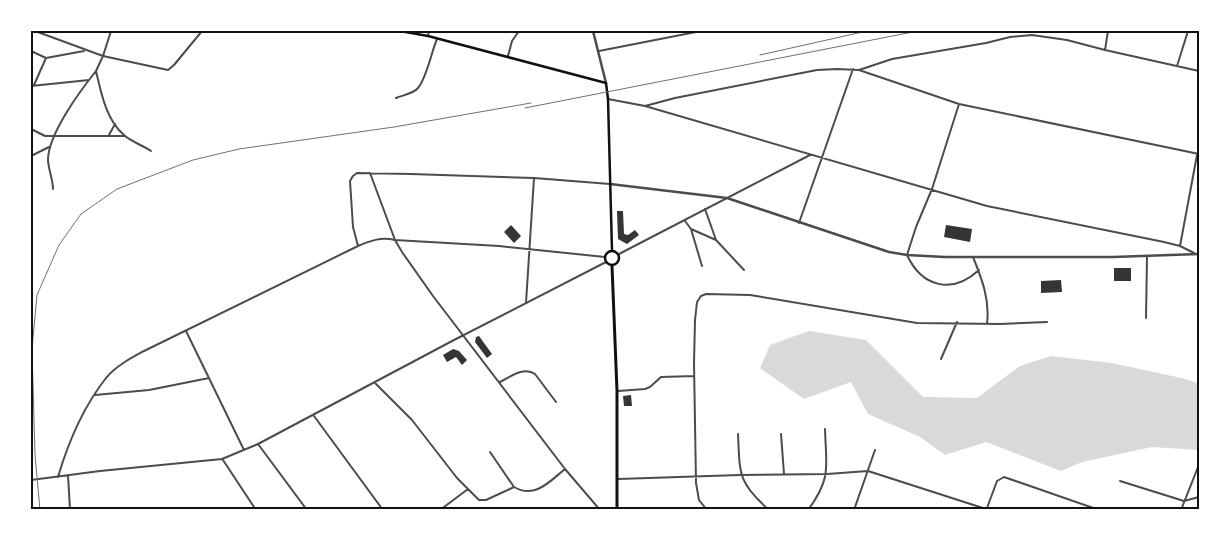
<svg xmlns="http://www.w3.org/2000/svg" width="1230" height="541" viewBox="0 0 1230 541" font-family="'Playfair Display',serif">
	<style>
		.water { fill: #d9d9d9 }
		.building { fill: #353535 }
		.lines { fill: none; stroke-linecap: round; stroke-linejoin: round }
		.minor { stroke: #4c4c4c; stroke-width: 2 }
		.tertiary { stroke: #4c4c4c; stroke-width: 2.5 }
		.secondary { stroke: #111; stroke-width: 2.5 }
		.trunk { stroke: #111; stroke-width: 3 }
		.rail { stroke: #707070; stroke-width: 1 }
		.neatline { fill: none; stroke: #111; stroke-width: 2 }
	</style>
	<rect width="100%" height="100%" fill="#fff"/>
	<path class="water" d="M809,331l57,9 57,57 54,1 43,-32 31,-10 61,7 74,16 13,5v66l-47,-3 -70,15 -21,9 -75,-29 -41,13 -25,-18 -52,-23 -17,-32 -47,17 -44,-31 10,-23z"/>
	<path class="building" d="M617,211h6l1,23 4,1 7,-5 4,5 -12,9 -9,-5z
		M511,225l10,11 -7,7 -10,-11z
		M946,225l26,4 -2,13 -26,-5z
		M1114,268h17v13h-17z
		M1061,280l1,12 -21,1v-12z
		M479,336l13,18 -5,4 -12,-16 1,-5z
		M453,349l6,2 8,9 -5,5 -6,-8 -9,5 -4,-7z
		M631,395l1,11h-8l-1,-10z"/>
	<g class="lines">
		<path class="minor" d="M35,31l68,25 65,14 6,-5 28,-34
			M111,31l-8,25 -7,15c5,21 10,49 28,64 6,6 20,11 27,16
			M1193,31l6,1
			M428,36l1,-5
			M1105,50l3,-19
			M31,51l15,7 38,-7
			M599,51l102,-20
			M508,56l4,-15 7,-10
			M1177,66l11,-35
			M859,70l100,34 240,50
			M34,85l12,-27
			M31,86l58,-6
			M396,98c7,-3 17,-4 22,-10 9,-11 13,-35 19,-49
			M608,99l37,7 342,100 177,36 16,4 14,7
			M959,104l-27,85 -16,38 -9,28c15,32 45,40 72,15
			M645,106l30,-8 142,-28 20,-1 22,1 33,-11 94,-16 24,-6 22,-2 35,5 38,10 94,21
			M31,129l14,7h79
			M109,135l6,-11
			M31,156l18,-9
			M370,173l25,67 7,12 31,44 132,173 35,41
			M53,189c0,-10 -5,-20 -5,-30 1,-26 32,-68 48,-88
			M705,209l11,31 28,30
			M685,221l6,8 25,11
			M799,223l54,-154
			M691,229l11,37
			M358,246l-5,-19 -3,-46 3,-5 4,-3 54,1 123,4 76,6
			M1180,246l17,-91
			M619,254l191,-99
			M973,257c9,22 17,43 14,67
			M526,303l8,-125
			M1146,318l1,-61
			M186,331l58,119
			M941,359l16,-37
			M500,382c10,-5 24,-16 35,-8l21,28
			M375,383l37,37 45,58 22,22h7l28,-13c21,12 35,-5 51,-18
			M618,391l27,-2 5,-2 11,-10 33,-1
			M95,395l54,-5 60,-12
			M314,416l69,94
			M738,434c2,39 -1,48 31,76
			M781,434l3,40
			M258,444l49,66
			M490,452l24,35
			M223,460l33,50
			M68,475l2,35
			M58,477c10,-34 26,-71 48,-99 10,-12 25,-20 38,-27l214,-105c14,-6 23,-9 37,-6l104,6 106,11
			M618,479l122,-4 87,-1 41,-3 118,38
			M31,480l69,-9 122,-12 36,-15 196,-104 152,-78
			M1120,481l64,20 15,-4
			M987,508l10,-27 7,-4 95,33
			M440,510l28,-21
			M707,510l-8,-10 -3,-17 -2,-120 1,-43 2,-18 4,-6 5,-2 44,1 167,28 83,1 47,-2
			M808,510c24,-32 18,-44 17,-81
			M854,510l21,-60
			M1181,510l17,-43"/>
		<path class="tertiary" d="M593,31l13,52
			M610,184l117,14 162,54 18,3 38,2h168l86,-3"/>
		<path class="secondary" d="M400,31l28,5 178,47 2,16 4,152
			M605 258a7 7 0 1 1 14 0a7 7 0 1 1-14 0Z"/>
		<path class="trunk" d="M612,266l5,125v119"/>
		<path class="rail" d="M760,55l107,-24
			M525,108l393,-77
			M40,510l-5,-55 -3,-106 5,-54 22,-50 22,-31 36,-25 76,-29 46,-11 155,-22 137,-24"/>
	</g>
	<rect width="1230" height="541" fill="none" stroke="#ffffff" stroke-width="65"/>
	<rect x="32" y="32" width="1166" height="476" class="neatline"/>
</svg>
